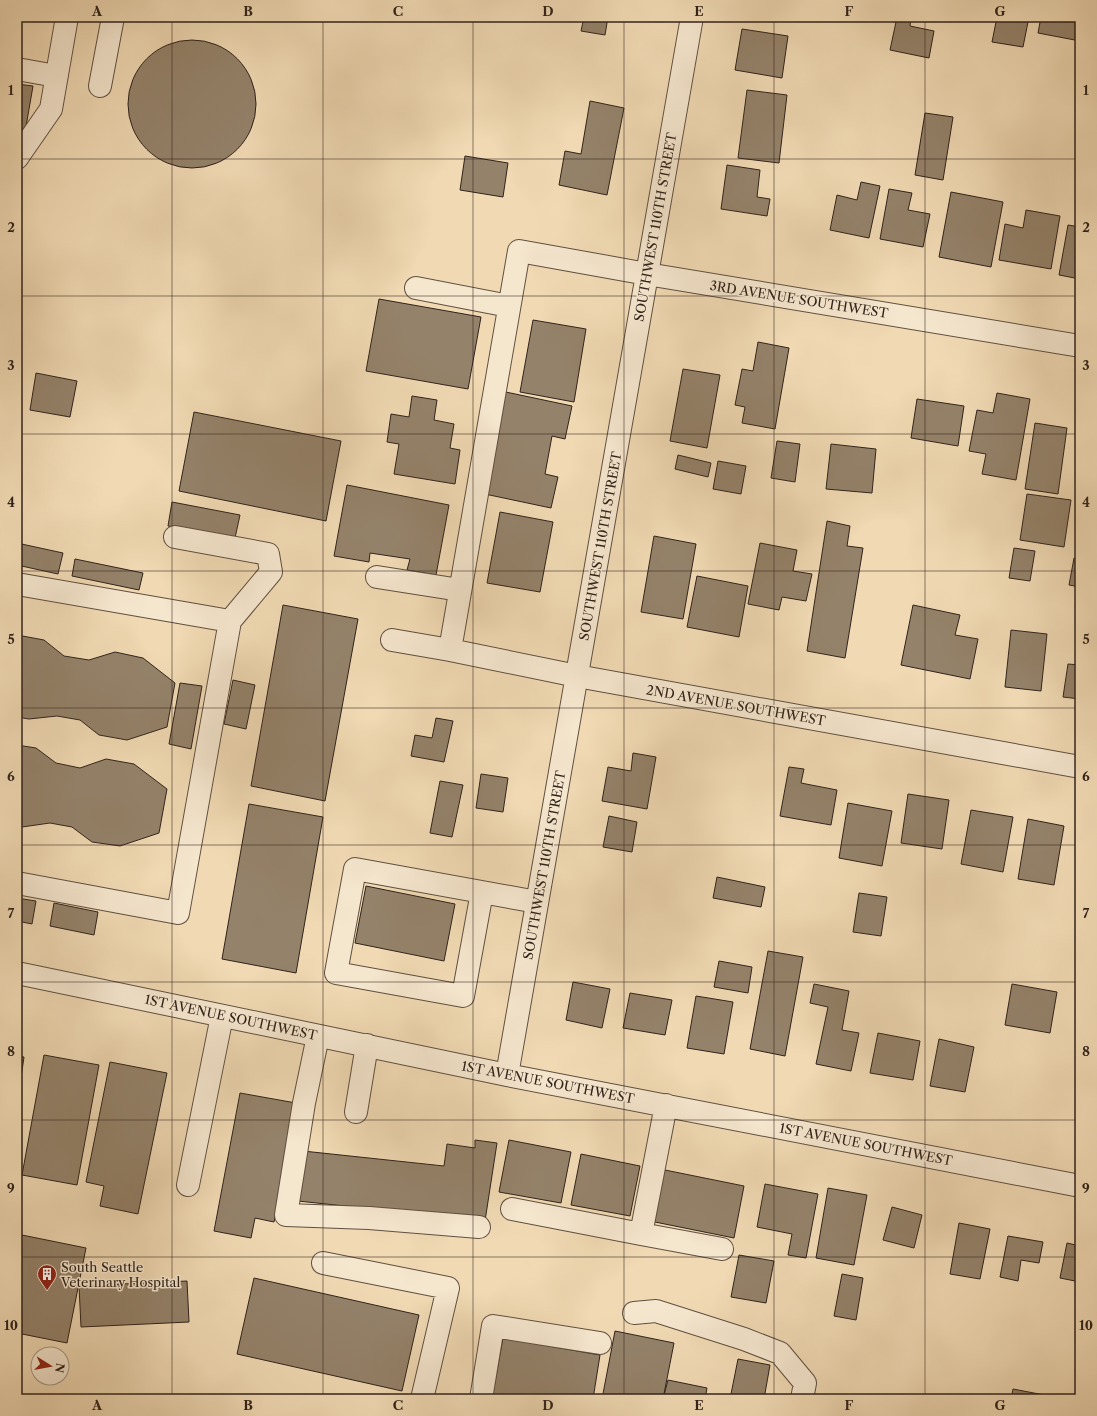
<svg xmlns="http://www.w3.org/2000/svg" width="1097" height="1416" viewBox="0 0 1097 1416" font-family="'Libre Caslon Text',serif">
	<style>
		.building { fill: #94826a; stroke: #30231b }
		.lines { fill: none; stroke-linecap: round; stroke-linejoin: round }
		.minor-casing { stroke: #605041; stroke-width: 24 }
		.minor { stroke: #f5e6ce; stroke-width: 22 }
		.grid { fill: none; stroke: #30231b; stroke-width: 1; stroke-opacity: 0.55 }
		.labels { text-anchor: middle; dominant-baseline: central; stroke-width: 3; stroke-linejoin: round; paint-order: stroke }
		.street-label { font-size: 13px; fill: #30231b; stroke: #f5e6ce }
		.poi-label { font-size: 13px; fill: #30231b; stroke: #f5e6ce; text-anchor: start }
		.neatline { fill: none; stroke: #30231b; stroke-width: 1.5 }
		.grid-label { font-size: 13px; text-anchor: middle; font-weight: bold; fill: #30231b }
	</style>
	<rect width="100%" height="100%" fill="#f0d9b3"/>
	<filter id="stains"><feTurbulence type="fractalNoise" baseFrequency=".005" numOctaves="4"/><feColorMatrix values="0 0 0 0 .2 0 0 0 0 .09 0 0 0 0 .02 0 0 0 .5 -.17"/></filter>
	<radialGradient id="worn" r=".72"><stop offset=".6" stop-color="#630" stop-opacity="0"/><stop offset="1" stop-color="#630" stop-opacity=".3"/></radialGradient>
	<path class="building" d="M584,17h24l-3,18 -24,-4z
		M821,17h24l-1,4z
		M870,17h41l-1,9 24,5 -5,27 -39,-8 6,-28z
		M997,17h32l-6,30 -31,-5z
		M1041,17h39v24l-42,-8z
		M742,29l46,7 -6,42 -47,-8z
		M128 104a64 64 0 1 1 128 0a64 64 0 1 1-128 0Z
		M17,84l16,2 -10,58 -6,-1z
		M747,90l40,5 -8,68 -41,-5z
		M590,101l34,7 -17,87 -48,-10 6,-34 16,3z
		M925,113l28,4 -10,63 -28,-5z
		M465,156l43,7 -5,34 -43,-7z
		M727,165l33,5 -3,27 13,2 -3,17 -46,-7z
		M861,182l19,4 -11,52 -39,-8 7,-35 20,5z
		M889,189l23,4 -4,17 22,4 -7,33 -43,-8z
		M951,192l52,10 -12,65 -52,-10z
		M1026,210l34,6 -9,53 -52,-9 6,-36 18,4z
		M1068,225l12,2v52l-21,-4z
		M379,299l102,18 -13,72 -102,-18z
		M533,320l53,9 -12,73 -54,-10z
		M758,342l31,6 -14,81 -33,-6 3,-16 -10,-2 7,-36 11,2z
		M683,369l37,6 -13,73 -37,-7z
		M36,373l41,8 -7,36 -40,-7z
		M501,391l71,15 -7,33 -13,-3 -7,38 13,3 -7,31 -71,-15z
		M997,393l33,6 -14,81 -34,-6 4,-20 -17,-3 8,-41 16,3z
		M412,396l25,4 -3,20 20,4 -4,24 10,2 -5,34 -61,-10 5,-30 -12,-2 4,-28 18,3z
		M917,399l47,7 -6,40 -47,-8z
		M194,412l147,29 -15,80 -147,-30z
		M1035,423l32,5 -9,66 -33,-5z
		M777,441l23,3 -5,38 -24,-4z
		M831,444l45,5 -4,44 -46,-4z
		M678,455l33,8 -3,14 -33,-8z
		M718,461l28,5 -5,28 -28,-5z
		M347,485l102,20 -13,70 -29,-5 3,-11 -40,-6 -1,9 -35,-6z
		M1027,494l44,6 -7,47 -44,-7z
		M172,502l68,13 -5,23 -67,-12z
		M500,512l53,10 -13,70 -53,-9z
		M827,521l23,5 -3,20 16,2 -18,110 -38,-7z
		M654,536l42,8 -13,75 -42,-7z
		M17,543l46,10 -5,21 -41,-9z
		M760,543l37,7 -4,21 19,3 -6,27 -24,-4 -3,13 -31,-6z
		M1014,548l21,3 -5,30 -21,-3z
		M1074,558l6,1v28l-11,-2z
		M75,559l68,14 -4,17 -67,-14z
		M697,576l51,10 -9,51 -52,-10z
		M283,605l75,14 -33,182 -74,-15z
		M913,605l47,10 -5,20 23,4 -8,40 -69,-14z
		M1011,630l36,4 -6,57 -36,-4z
		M17,635l27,5 20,16 25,4 26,-8 28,6 32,25 -8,44 -40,13 -28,-5 -19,-15 -23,-4 -28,3 -12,-2z
		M1068,664l12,1v34l-17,-2z
		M233,680l22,5 -9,44 -22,-5z
		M180,683l22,3 -11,63 -22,-5z
		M436,718l17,3 -9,41 -33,-6 4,-21 17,3z
		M17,745l19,3 20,15 24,5 26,-9 28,5 33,25 -8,44 -39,13 -28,-4 -20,-15 -22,-4 -28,4 -5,-1z
		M633,753l23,4 -9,52 -45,-8 6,-34 23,4z
		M789,767l15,2 -3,14 36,7 -6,35 -51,-9z
		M481,774l27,4 -5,34 -27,-4z
		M440,781l23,4 -11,52 -22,-4z
		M908,794l41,6 -7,49 -41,-6z
		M848,803l44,8 -10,55 -43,-8z
		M249,804l74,13 -27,156 -74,-14z
		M971,810l42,7 -10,55 -42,-8z
		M609,816l28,6 -5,30 -29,-5z
		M1028,819l36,7 -10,59 -36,-6z
		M717,877l48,10 -4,20 -48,-9z
		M366,886l89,18 -11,57 -89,-18z
		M859,893l28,4 -6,39 -28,-4z
		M17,898l19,3 -4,23 -15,-3z
		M54,903l44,9 -4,23 -44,-9z
		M768,951l35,6 -18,99 -35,-7z
		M719,961l33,6 -4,26 -34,-6z
		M573,982l37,7 -8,39 -36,-8z
		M814,984l35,7 -7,39 17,3 -8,38 -35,-7 12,-57 -18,-4z
		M1012,984l45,8 -7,41 -45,-8z
		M630,993l42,7 -7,35 -42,-7z
		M696,996l37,6 -9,52 -37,-6z
		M878,1033l42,8 -7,39 -43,-7z
		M939,1039l35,8 -9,45 -35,-6z
		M44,1055l55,10 -22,120 -55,-10z
		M17,1056l7,1 -4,28h-3z
		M110,1062l57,11 -29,141 -38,-8 4,-20 -18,-4z
		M240,1093l56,10 -22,119 -19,-4 -4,20 -37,-7z
		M475,1140l22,3 -12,78 -187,-20 5,-50 141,15 3,-22 28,4z
		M509,1140l62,12 -10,51 -62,-11z
		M581,1154l59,12 -10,50 -59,-11z
		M660,1169l84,17 -10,52 -84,-17z
		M765,1184l53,10 -12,64 -18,-3 4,-21 -35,-7z
		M828,1188l39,7 -13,70 -38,-7z
		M892,1207l30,8 -8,33 -31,-8z
		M959,1223l31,6 -10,50 -30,-5z
		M17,1234l69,14 -19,95 -50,-10z
		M1008,1236l35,6 -4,21 -18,-3 -3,21 -18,-4z
		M1067,1243l13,3v36l-20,-4z
		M739,1255l35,6 -8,42 -35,-6z
		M842,1274l21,4 -7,42 -22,-4z
		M254,1278l165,37 -17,76 -165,-37z
		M187,1281l2,41 -108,5 -2,-41z
		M615,1331l59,12 -11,56h-61z
		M503,1338l97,17 -7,44h-101z
		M738,1359l32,6 -6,34h-34z
		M668,1380l39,8 -2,11h-42z
		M1013,1389l52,10h-54z"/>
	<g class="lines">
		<defs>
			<path id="minor" d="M17,69l39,7
				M100,86l13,-69
				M17,158l34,-49 16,-92
				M416,288l93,18
				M377,577l83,13
				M17,584l213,37
				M392,640l58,10 127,26 503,91
				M450,650l69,-399 128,23 433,72
				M17,883l161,30 52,-292 41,-49 -3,-18 -93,-17
				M482,892l-19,104 -127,-23 19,-104 182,33
				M17,973l490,102 573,111
				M318,1036l-14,67 -18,112 83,3 110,9
				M507,1075l185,-1058
				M666,1105l-25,129 81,15
				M356,1112l11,-67
				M188,1185l34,-169
				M512,1209l129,25
				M323,1263l125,25 -26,111
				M634,1313l22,-2 88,28 36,14 25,30 -3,16
				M481,1399l12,-73 107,17"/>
		</defs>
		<use href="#minor" class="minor-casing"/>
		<use href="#minor" class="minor"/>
	</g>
	<path class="grid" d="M172,17v1382M323,17v1382M473,17v1382M624,17v1382M774,17v1382M925,17v1382M17,159h1063M17,296h1063M17,434h1063M17,571h1063M17,708h1063M17,845h1063M17,982h1063M17,1120h1063M17,1257h1063"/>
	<defs>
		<symbol id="building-pin" viewBox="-11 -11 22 30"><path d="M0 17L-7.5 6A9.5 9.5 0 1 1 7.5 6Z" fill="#8f2418" stroke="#f5e6ce"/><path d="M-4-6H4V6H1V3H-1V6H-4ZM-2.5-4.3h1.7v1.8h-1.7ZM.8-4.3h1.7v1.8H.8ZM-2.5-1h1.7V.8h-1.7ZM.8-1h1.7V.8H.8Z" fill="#fff"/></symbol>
	</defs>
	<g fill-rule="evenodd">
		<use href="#building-pin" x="36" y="1263" width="22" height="30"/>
	</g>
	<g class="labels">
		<g class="street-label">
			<text transform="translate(655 227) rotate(-80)">SOUTHWEST 110TH STREET</text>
			<text transform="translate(799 299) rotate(9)">3RD AVENUE SOUTHWEST</text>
			<text transform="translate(600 546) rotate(-80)">SOUTHWEST 110TH STREET</text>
			<text transform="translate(736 705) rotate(10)">2ND AVENUE SOUTHWEST</text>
			<text transform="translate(544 865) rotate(-80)">SOUTHWEST 110TH STREET</text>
			<text transform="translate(231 1017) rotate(12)">1ST AVENUE SOUTHWEST</text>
			<text transform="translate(548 1082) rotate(11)">1ST AVENUE SOUTHWEST</text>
			<text transform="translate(866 1144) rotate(11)">1ST AVENUE SOUTHWEST</text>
		</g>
		<g class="poi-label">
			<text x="61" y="1267">South Seattle<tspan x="61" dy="15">Veterinary Hospital</tspan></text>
		</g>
	</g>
	<rect width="1097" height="1416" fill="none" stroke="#f0d9b3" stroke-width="44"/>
	<g transform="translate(50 1366) rotate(101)"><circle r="19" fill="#f5e6ce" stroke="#a69886"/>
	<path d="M0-3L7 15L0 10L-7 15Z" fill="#8f2418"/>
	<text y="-6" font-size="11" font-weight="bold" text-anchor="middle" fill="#30231b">N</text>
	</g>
	<rect x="22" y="22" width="1053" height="1372" class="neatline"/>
	<g class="grid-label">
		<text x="97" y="16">A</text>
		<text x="248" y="16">B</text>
		<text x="398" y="16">C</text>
		<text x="548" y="16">D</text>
		<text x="699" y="16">E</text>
		<text x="849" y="16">F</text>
		<text x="1000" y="16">G</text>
		<text x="11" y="95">1</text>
		<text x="1086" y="95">1</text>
		<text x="11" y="232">2</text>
		<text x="1086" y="232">2</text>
		<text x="11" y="370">3</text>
		<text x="1086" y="370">3</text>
		<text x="11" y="507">4</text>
		<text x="1086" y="507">4</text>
		<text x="11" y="644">5</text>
		<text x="1086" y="644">5</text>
		<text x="11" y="781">6</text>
		<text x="1086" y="781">6</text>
		<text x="11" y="918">7</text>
		<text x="1086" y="918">7</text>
		<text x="11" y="1056">8</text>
		<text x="1086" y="1056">8</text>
		<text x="11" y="1193">9</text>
		<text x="1086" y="1193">9</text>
		<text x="11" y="1330">10</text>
		<text x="1086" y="1330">10</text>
		<text x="97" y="1410">A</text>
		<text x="248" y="1410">B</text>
		<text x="398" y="1410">C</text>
		<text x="548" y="1410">D</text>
		<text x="699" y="1410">E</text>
		<text x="849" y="1410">F</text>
		<text x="1000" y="1410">G</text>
	</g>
	<rect width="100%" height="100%" filter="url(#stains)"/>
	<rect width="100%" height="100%" fill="url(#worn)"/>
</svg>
